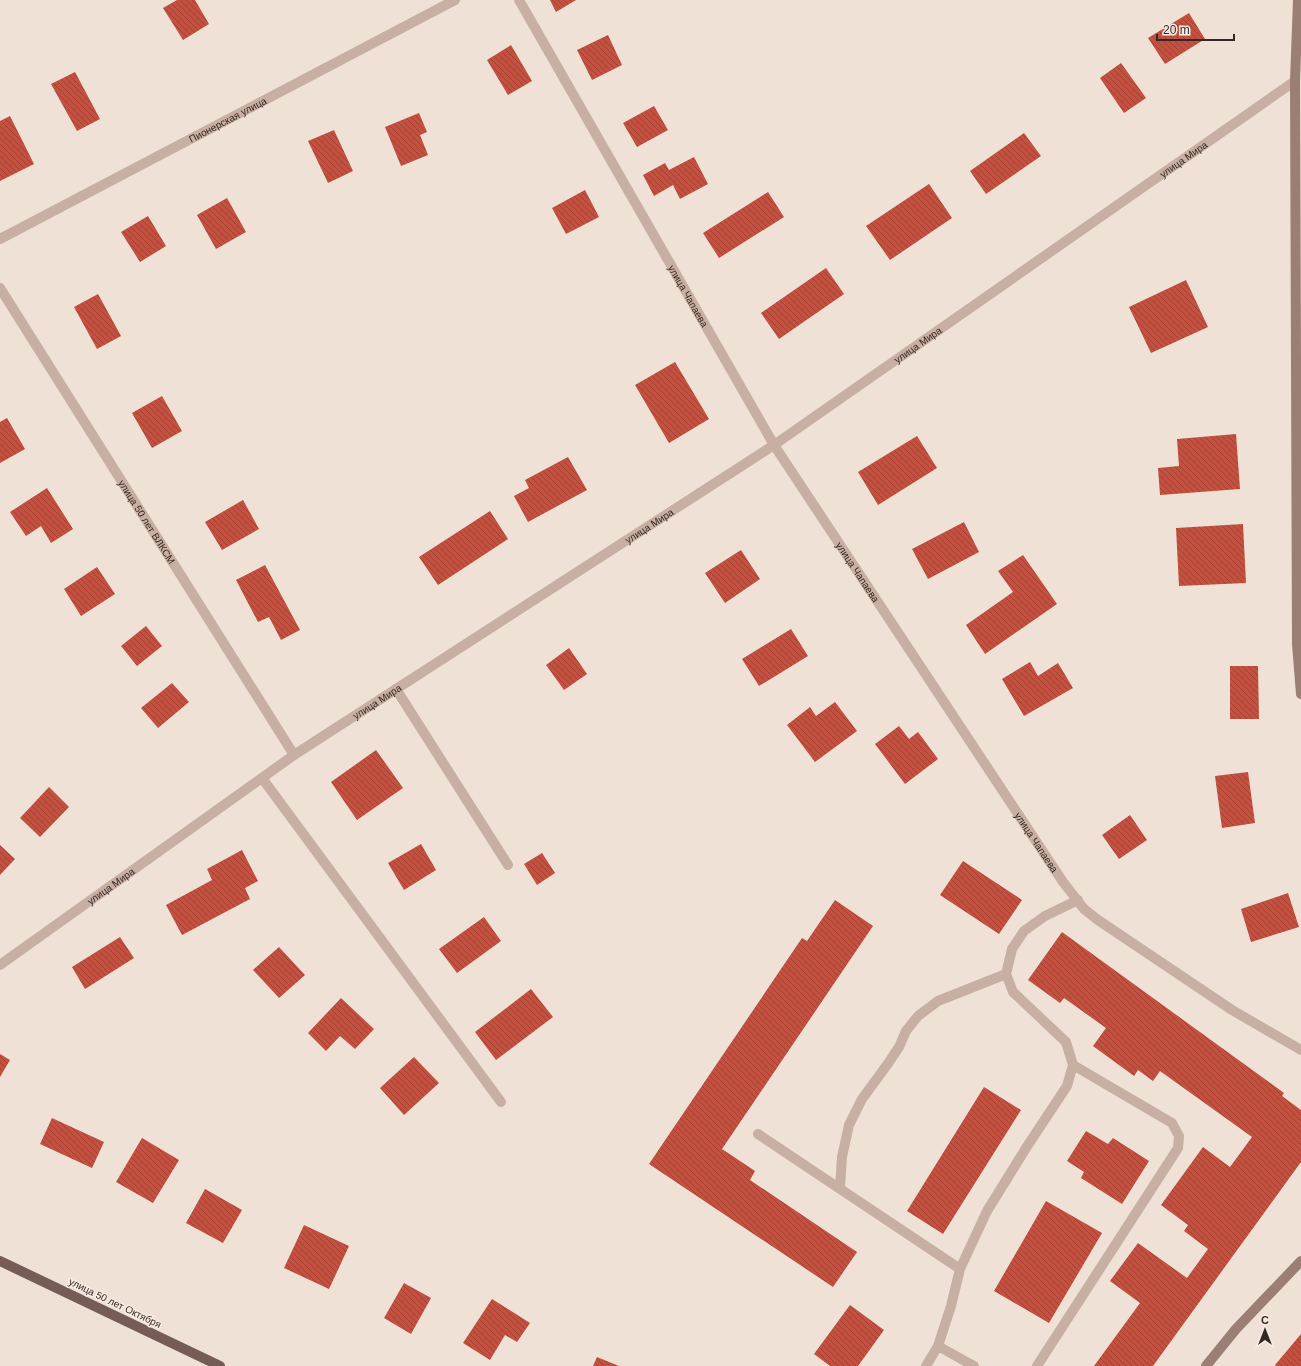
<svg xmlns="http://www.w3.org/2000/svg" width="1301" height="1366" viewBox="0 0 1301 1366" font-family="Helvetica,sans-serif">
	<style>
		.building { fill: url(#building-back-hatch) }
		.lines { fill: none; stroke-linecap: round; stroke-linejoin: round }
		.lane { stroke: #c8afa3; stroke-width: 10 }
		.street { stroke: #c8afa3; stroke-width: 10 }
		.secondary { stroke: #9b7e74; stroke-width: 10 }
		.primary { stroke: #755c56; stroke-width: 10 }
		.labels { text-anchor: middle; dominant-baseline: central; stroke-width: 3; stroke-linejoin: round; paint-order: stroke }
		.street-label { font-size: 10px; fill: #332825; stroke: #f9ece2 }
	</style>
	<defs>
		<pattern id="building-back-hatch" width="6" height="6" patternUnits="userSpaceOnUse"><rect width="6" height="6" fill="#c64f3e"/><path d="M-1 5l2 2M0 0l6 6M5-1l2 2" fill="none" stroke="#a14234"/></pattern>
	</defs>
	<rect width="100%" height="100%" fill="#f0e1d6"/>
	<path class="building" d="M177,0h18l14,24 -26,16 -20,-32z
		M550,0h26l-20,12z
		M1189,13l16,26 -40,25 -17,-26z
		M608,35l14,30 -30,15 -15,-30z
		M511,45l21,36 -24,14 -21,-35z
		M1121,63l25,35 -22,15 -24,-35z
		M75,72l25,47 -23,12 -26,-47z
		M654,106l14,24 -31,17 -14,-24z
		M419,113l8,19 -7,3 8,20 -27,11 -16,-39z
		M10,116l24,48 -34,17v-60z
		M334,130l19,41 -25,12 -20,-42z
		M1024,133l17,23 -55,38 -16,-23z
		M694,157l14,27 -28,15 -7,-14 -19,11 -11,-21 22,-12 4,7z
		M929,184l23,34 -62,42 -24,-34z
		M585,190l14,27 -33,17 -14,-26z
		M768,192l16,25 -65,41 -16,-25z
		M227,198l19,34 -30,17 -19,-34z
		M148,216l18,30 -26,16 -19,-30z
		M826,268l18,26 -65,45 -18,-26z
		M1186,280l22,47 -57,26 -22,-46z
		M98,294l23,42 -24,13 -23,-42z
		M675,362l34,57 -40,24 -34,-58z
		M162,396l20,35 -30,17 -20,-35z
		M7,418l18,31 -25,14v-41z
		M1236,434l4,55 -80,6 -2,-27 21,-2 -2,-27z
		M917,436l20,32 -59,37 -20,-33z
		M568,457l19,33 -59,32 -14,-26 15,-8 -4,-8z
		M47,488l26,41 -22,14 -10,-17 -15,10 -16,-24z
		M243,500l16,29 -37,21 -17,-28z
		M490,511l18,28 -70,46 -19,-28z
		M964,522l15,30 -51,27 -16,-30z
		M1243,524l3,59 -67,3 -3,-58z
		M741,550l19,29 -35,24 -20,-30z
		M1023,555l34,49 -72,50 -19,-29 47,-33 -15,-21z
		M265,565l35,65 -19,10 -12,-23 -11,5 -22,-42z
		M97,567l18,27 -34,22 -17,-27z
		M146,626l16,20 -25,20 -16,-20z
		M791,629l17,27 -49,30 -17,-27z
		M569,648l18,26 -23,16 -18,-25z
		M1030,662l8,14 20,-13 15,25 -49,28 -22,-37z
		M1230,666h28l1,53h-29z
		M172,683l17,19 -31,26 -17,-20z
		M835,702l22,29 -42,31 -28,-37 23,-18 6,9z
		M899,726l10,13 9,-7 20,27 -33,25 -30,-40z
		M376,750l27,38 -46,32 -26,-38z
		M1248,772l7,51 -33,5 -7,-52z
		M49,787l20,20 -29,30 -20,-19z
		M1130,815l17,25 -28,19 -17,-24z
		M421,844l15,26 -32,20 -16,-27z
		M0,845l15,14 -15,16z
		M242,850l16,31 -13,7 5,11 -68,36 -16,-30 46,-25 -5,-11z
		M542,853l13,20 -18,12 -13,-21z
		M963,861l59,39 -23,34 -59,-39z
		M1288,893l11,34 -48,15 -10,-33z
		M835,900l38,26 -151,223 33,22 -5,9 107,72 -24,35 -184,-123 153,-226 5,3z
		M484,917l17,24 -44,32 -18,-24z
		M1062,932l222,161 -2,3 19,14v52l-148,204h-59l46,-63 -30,-22 28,-38 49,35 21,-29 -24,-18 4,-6 -27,-20 42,-58 27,20 22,-30 -92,-66 -7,10 -15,-11 -4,6 -41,-30 13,-18 -42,-30 -4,5 -32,-23z
		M120,937l14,21 -49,31 -13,-22z
		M279,947l26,28 -26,23 -26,-28z
		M531,989l22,28 -57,43 -21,-28z
		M341,998l33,31 -19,20 -15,-13 -14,15 -18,-18z
		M0,1054l10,6 -10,17z
		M414,1057l25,26 -35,32 -24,-27z
		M984,1087l37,23 -78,124 -36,-23z
		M52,1118l52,24 -12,26 -52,-24z
		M1086,1131l22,13 5,-6 36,23 -27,43 -41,-26 3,-6 -17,-11z
		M142,1138l37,22 -26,43 -37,-21z
		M205,1189l37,21 -19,33 -37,-20z
		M1046,1201l56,32 -53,90 -55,-32z
		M304,1225l45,21 -20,43 -45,-21z
		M404,1283l27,15 -20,36 -27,-16z
		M492,1299l38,24 -13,19 -12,-7 -15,25 -27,-17z
		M850,1305l34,25 -26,36h-28l-16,-12z
		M1301,1334v32h-25l-1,-1z
		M597,1357l22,9h-26z"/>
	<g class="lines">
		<path class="lane" d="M396,689l112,176
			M262,778l239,324
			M758,1134l202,135
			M840,1188l2,-31 7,-32 13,-26 25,-34 12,-18 7,-16 12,-15 20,-15 68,-27
			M938,1346l36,20
			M926,1366l12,-20 13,-40 9,-37 27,-58 39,-63 41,-62 6,-21 -7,-23 -53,-50 -7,-18 6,-25 12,-18 21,-15 33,-16
			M1037,1366l141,-218 1,-12 -7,-13 -99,-58"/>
		<g class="street">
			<path id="s1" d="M519,0l255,445 289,437 21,27 14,11 134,90 69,40"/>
			<path id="s2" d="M0,239l455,-239"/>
			<path id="s3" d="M0,288l294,467"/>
			<path id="s4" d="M0,965l294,-210 480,-310 521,-364"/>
		</g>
		<path class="secondary" d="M1298,0l-3,81 2,563 4,50
			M1206,1366l30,-37 65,-68"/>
		<path class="primary" d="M0,1261l220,105"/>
	</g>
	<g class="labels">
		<g class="street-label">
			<text stroke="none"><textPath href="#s2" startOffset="257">Пионерская улица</textPath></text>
			<text stroke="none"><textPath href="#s4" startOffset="1432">улица Мира</textPath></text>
			<text stroke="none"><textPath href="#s1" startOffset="341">улица Чапаева</textPath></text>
			<text stroke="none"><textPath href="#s4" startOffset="1108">улица Мира</textPath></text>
			<text stroke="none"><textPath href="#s3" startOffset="276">улица 50 лет ВЛКСМ</textPath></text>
			<text stroke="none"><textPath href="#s4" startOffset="784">улица Мира</textPath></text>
			<text stroke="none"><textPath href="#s1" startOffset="665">улица Чапаева</textPath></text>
			<text stroke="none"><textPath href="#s4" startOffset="460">улица Мира</textPath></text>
			<text stroke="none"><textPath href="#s1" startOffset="989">улица Чапаева</textPath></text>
			<text stroke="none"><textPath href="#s4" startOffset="136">улица Мира</textPath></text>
			<text transform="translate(115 1303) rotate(26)">улица 50 лет Октября</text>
		</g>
	</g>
	<g transform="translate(1265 1330)" stroke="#f9ece2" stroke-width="3" paint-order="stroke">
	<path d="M0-3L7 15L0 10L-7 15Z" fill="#332825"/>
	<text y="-6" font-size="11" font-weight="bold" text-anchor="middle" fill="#332825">С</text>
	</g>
	<path d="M1157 34v6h77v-6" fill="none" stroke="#332825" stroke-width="2"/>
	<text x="1163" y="34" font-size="12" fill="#332825" stroke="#f9ece2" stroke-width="3" paint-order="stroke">20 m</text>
</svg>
